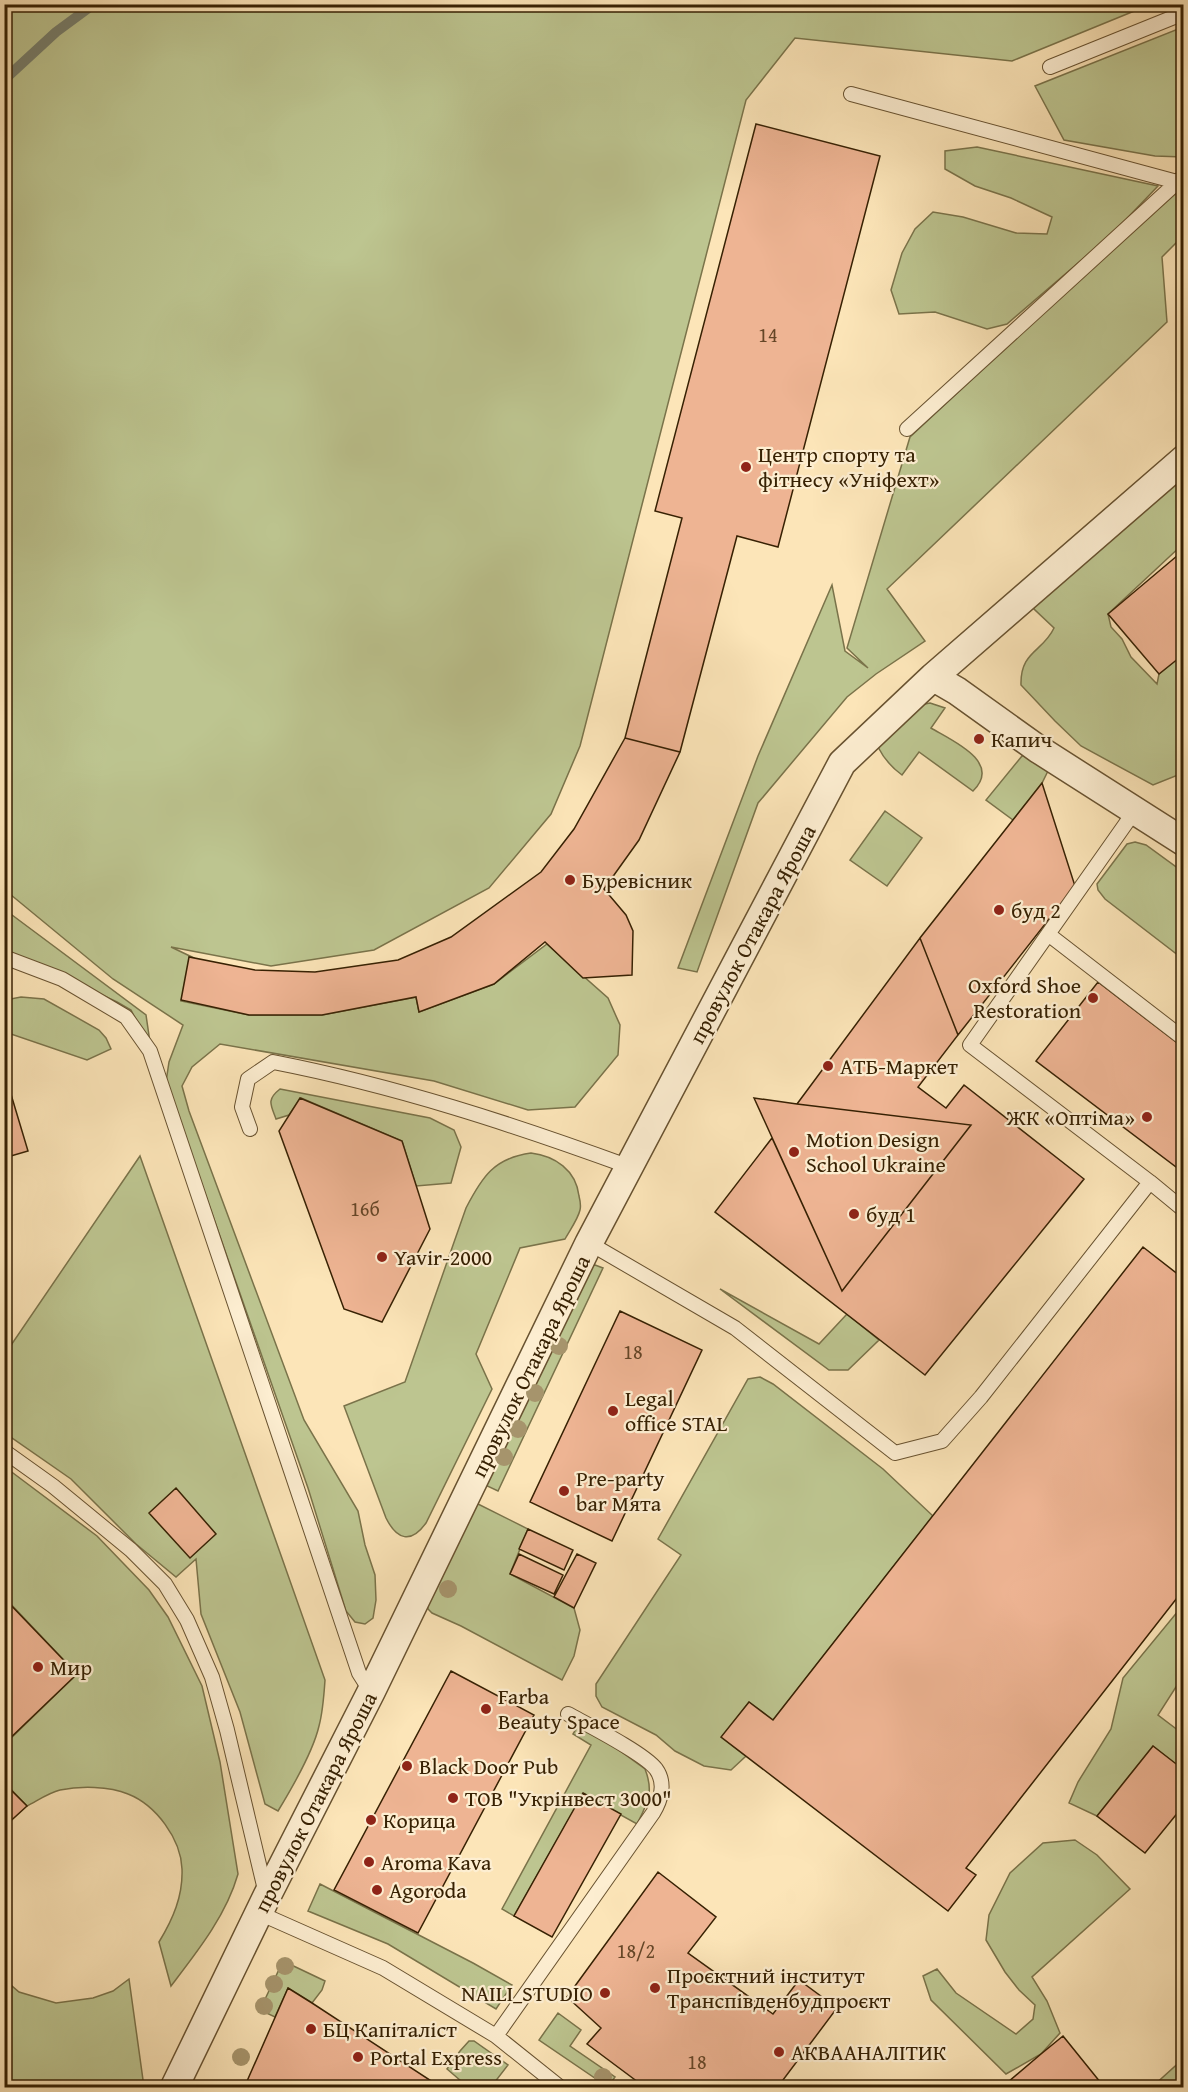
<svg xmlns="http://www.w3.org/2000/svg" width="1188" height="2092" viewBox="0 0 1188 2092" font-family="'Gentium Book Plus',serif">
	<style>
		.green { fill: #bdc590; stroke: #7a734a; stroke-width: 1.5 }
		.lines { fill: none; stroke-linecap: round; stroke-linejoin: round }
		.stream { stroke: #767f6e; stroke-width: 10 }
		.building { fill: #eeb493; stroke: #372103; stroke-width: 1.5 }
		.lane-casing { stroke: #685230; stroke-width: 16 }
		.street-casing { stroke: #685230; stroke-width: 30 }
		.lane { stroke: #fdeed1; stroke-width: 14 }
		.street { stroke: #fdeed1; stroke-width: 27 }
		.tree { fill: #a6946c }
		.poi-dot { fill: #8f2418; stroke: #fdeed1; stroke-width: 2 }
		.labels { text-anchor: middle; dominant-baseline: central; stroke-width: 4.5; stroke-linejoin: round; paint-order: stroke }
		.number-label { font-size: 20px; fill: #654627 }
		.poi-label { font-size: 22px; fill: #372103; stroke: #fdeed1; text-anchor: start }
		.street-label { font-size: 22px; fill: #372103; stroke: #fdeed1 }
	</style>
	<rect width="100%" height="100%" fill="#fce5b8"/>
	<filter id="stains"><feTurbulence type="fractalNoise" baseFrequency=".00333" numOctaves="4"/><feColorMatrix values="0 0 0 0 .2 0 0 0 0 .09 0 0 0 0 .02 0 0 0 .5 -.17"/></filter>
	<radialGradient id="worn" r=".72"><stop offset=".6" stop-color="#630" stop-opacity="0"/><stop offset="1" stop-color="#630" stop-opacity=".3"/></radialGradient>
	<path class="green" d="M5,5h1144l-137,56 -217,-23 -49,62 -166,646 -29,68 -62,74 -115,62 -103,16 -100,-19 23,11 -13,43 68,14h73l94,-18 3,15 75,-28 53,-40 61,54 12,27 -2,30 -43,52 -47,3 -94,-29 -214,-37 -28,23 -10,19 7,25 115,309 54,91 7,34 10,30 1,25 -3,18 -8,6 -10,-2 -9,-11 -38,-123 -142,-406 3,-20 14,-37 -70,-46 -108,-89z
		M1183,27v130l-28,-1 -91,-16 -29,-54z
		M977,147l181,39 -46,48 -105,90 -20,5 -52,-17 -36,2 -8,-24 11,-37 13,-24 18,-17 30,5 53,16 31,1 5,-17 -41,-19 -36,-12 -30,-17v-18z
		M1183,183v53l-21,21 5,65 -280,267 38,52 -49,33 -29,23 -89,106 -61,169 -19,-4 80,-212 74,-171 13,66 23,17 -21,-20 63,-211z
		M1183,468v76l-75,70 3,13 11,12 9,18 26,27 2,-10 24,-20v119l-30,12 -72,-39 -26,-25 -34,-36c-1,-34 22,-33 33,-57l-20,-19 -2,-9z
		M930,703l15,5 -14,20c20,12 72,34 42,63l-54,-39 -17,23c-11,-8 -18,-16 -24,-28l42,-42z
		M1032,754l16,17 -6,12 -29,37 -27,-20 36,-44z
		M885,811l37,27 -35,48 -37,-26z
		M1135,842l11,3 37,27v87l-78,-60 -7,-9 -1,-6 30,-40z
		M4,909l142,106 5,34 -20,-39 -14,-8 -112,-52z
		M21,997l23,2 55,31 7,8 5,11 -24,11 -82,-28v-32z
		M280,1089l150,29 24,12 7,17 -10,36 -35,3 -14,-45 -101,-43 -12,17 -13,4c-5,-14 -10,-19 4,-30z
		M531,1153c24,3 45,17 48,43 1,4 2,10 1,14 -2,9 -10,20 -15,29l-45,9 -44,106 16,35 -66,134c-15,21 -29,17 -40,-5l-42,-112 61,-24 61,-174c16,-31 28,-50 65,-55z
		M140,1156l185,524c-1,15 -2,31 -6,46 -6,26 -27,62 -41,85l-13,-7 -25,-92 -39,-98 -5,-55 -20,18 -40,-33 -65,-65 -66,-46v-79z
		M595,1265l8,3 -105,223 -15,-7 107,-218z
		M720,1289l99,55 28,-30 32,26 -31,30h-19z
		M760,1377l13,7 110,85 50,47 -160,204 -24,-18 -27,35 24,19 -15,14 -27,-4 -29,-15 -19,-16 -54,-28 -6,-11v-12l85,-129 -23,-16 90,-160z
		M5,1467l92,69 52,54 19,27 34,69 18,76 18,112c-12,42 -41,78 -67,112l-12,-44c14,-23 24,-46 23,-73 -1,-30 -26,-64 -54,-75 -19,-8 -48,-8 -68,-4 -12,3 -23,11 -33,16l-22,-23v-39l72,-70 -72,-76z
		M476,1503l52,26 -18,45 64,34 6,22 -6,26 -12,24 -101,-54 -29,-13 -4,-4 -1,-8z
		M1183,1605v71l-25,39 25,19v36l-30,-24 -56,70 -28,-13 9,-21 33,-53 12,-51z
		M580,1722l65,47c9,23 3,33 -8,55l-54,-30 -69,122 -12,-7 89,-164 -18,-11z
		M1075,1840l22,15 33,34 -98,88 15,24 13,32 -19,21 -35,20 -75,-74 -8,-24 14,-7 19,24 60,41 17,-15 2,-14 -16,-15 -14,-18 -19,-32 3,-25 21,-42 33,-30z
		M320,1884l153,79 39,22 -16,24 -108,-65 -80,-33z
		M283,1961l42,20 -3,9 -10,13 -24,-15 -13,29 -15,-7z
		M129,1979l15,108h-139v-107l14,12 37,11 37,-5 20,-7z
		M558,2013l23,17 -11,16 45,31 -7,10 -69,-47z
		M469,2041h5l34,24 -17,22h-23l-21,-18 13,-18z
		M1183,2059v28h-31z"/>
	<g class="lines">
		<path class="stream" d="M4,80l52,-48 38,-28"/>
	</g>
	<path class="building" d="M756,124l124,32 -102,391 -41,-11 -57,216 -55,-14 57,-220 -27,-7z
		M1184,550v104l-25,20 -51,-60z
		M625,738l55,14 -41,88 -35,49 22,26 7,16 -1,44 -49,3 -38,-36 -51,42 -75,28 -3,-15 -94,18h-73l-68,-15 8,-43 66,13 60,2 83,-12 53,-23 90,-65 33,-43z
		M1042,783l33,103 -117,149 -38,-97z
		M920,938l38,97 -40,52 28,21 18,-23 120,94 -159,196 -210,-163 57,-74 70,153 129,-166 -174,-21z
		M1098,982l86,66v125l-148,-112z
		M4,1071l24,80 -24,7z
		M300,1098l102,43 28,88 -48,93 -38,-13 -65,-178z
		M754,1098l43,6 174,21 -129,166z
		M1143,1247l41,32v310l-218,279 10,7 -28,36 -227,-174 28,-35 24,18z
		M620,1311l82,39 -90,191 -82,-39z
		M176,1488l40,46 -26,24 -41,-45z
		M528,1529l45,21 -9,20 -45,-21z
		M519,1554l44,21 -9,19 -44,-20z
		M577,1554l19,9 -22,45 -20,-11z
		M4,1598l73,76 -73,70z
		M451,1671l83,44 -116,218 -84,-43z
		M1153,1746l31,24v35l-39,48 -48,-37z
		M4,1783l23,23 -23,21z
		M583,1793l38,21 -69,123 -38,-21z
		M658,1872l58,45 -28,36 85,61 26,-34 38,28 -60,80h-131l-59,-44 14,-16 -34,-31z
		M288,1988l24,15 130,85h-198z
		M1063,2036l42,52h-104l40,-34z"/>
	<g class="lines">
		<defs>
			<path id="lane" d="M1050,67l134,-54
				M851,94l326,88
				M907,429l277,-253
				M1048,934l136,105
				M4,957l58,22 64,38 24,34 209,622 12,19
				M250,1129l-8,-22 6,-28 25,-17c123,24 239,62 357,105
				M1150,1182l34,28
				M589,1243l146,85 160,125 47,-12 39,-44 169,-215 -180,-137 164,-233
				M4,1451l49,35 78,64 34,34 22,36 25,57 15,53 39,164
				M259,1913l124,55 113,68 65,52
				M496,2036l157,-223c8,-13 13,-30 3,-44 -12,-16 -68,-44 -88,-55"/>
			<path id="street" d="M933,677l24,14 81,58 146,93
				M174,2088l93,-192 104,-204 218,-449 253,-480 91,-86 251,-218"/>
		</defs>
		<use href="#lane" class="lane-casing"/>
		<use href="#street" class="street-casing"/>
		<use href="#lane" class="lane"/>
		<use href="#street" class="street"/>
	</g>
	<g class="tree">
		<circle cx="559" cy="1346" r="9"/>
		<circle cx="535" cy="1393" r="9"/>
		<circle cx="518" cy="1429" r="9"/>
		<circle cx="504" cy="1457" r="9"/>
		<circle cx="448" cy="1589" r="9"/>
		<circle cx="285" cy="1966" r="9"/>
		<circle cx="274" cy="1984" r="9"/>
		<circle cx="264" cy="2006" r="9"/>
		<circle cx="241" cy="2057" r="9"/>
		<circle cx="603" cy="2077" r="9"/>
	</g>
	<g class="poi-dot">
		<circle cx="746" cy="467" r="6"/>
		<circle cx="979" cy="739" r="6"/>
		<circle cx="570" cy="880" r="6"/>
		<circle cx="999" cy="910" r="6"/>
		<circle cx="1093" cy="998" r="6"/>
		<circle cx="828" cy="1066" r="6"/>
		<circle cx="1147" cy="1117" r="6"/>
		<circle cx="794" cy="1152" r="6"/>
		<circle cx="854" cy="1214" r="6"/>
		<circle cx="382" cy="1257" r="6"/>
		<circle cx="613" cy="1411" r="6"/>
		<circle cx="564" cy="1491" r="6"/>
		<circle cx="38" cy="1667" r="6"/>
		<circle cx="486" cy="1709" r="6"/>
		<circle cx="407" cy="1766" r="6"/>
		<circle cx="453" cy="1798" r="6"/>
		<circle cx="371" cy="1820" r="6"/>
		<circle cx="369" cy="1862" r="6"/>
		<circle cx="377" cy="1890" r="6"/>
		<circle cx="655" cy="1988" r="6"/>
		<circle cx="605" cy="1993" r="6"/>
		<circle cx="311" cy="2029" r="6"/>
		<circle cx="779" cy="2052" r="6"/>
		<circle cx="358" cy="2057" r="6"/>
	</g>
	<g class="labels">
		<g class="number-label">
			<text x="768" y="334">14</text>
			<text x="365" y="1208">16б</text>
			<text x="633" y="1351">18</text>
			<text x="636" y="1950">18/2</text>
			<text x="697" y="2061">18</text>
		</g>
		<g class="poi-label">
			<text x="758" y="454">Центр спорту та<tspan x="758" dy="25">фітнесу «Уніфехт»</tspan></text>
			<text x="991" y="739">Капич</text>
			<text x="582" y="880">Буревісник</text>
			<text x="1011" y="910">буд 2</text>
			<text x="1081" y="985" text-anchor="end">Oxford Shoe<tspan x="1081" dy="25">Restoration</tspan></text>
			<text x="840" y="1066">АТБ-Маркет</text>
			<text x="1135" y="1117" text-anchor="end">ЖК «Оптіма»</text>
			<text x="806" y="1139">Motion Design<tspan x="806" dy="25">School Ukraine</tspan></text>
			<text x="866" y="1214">буд 1</text>
			<text x="394" y="1257">Yavir-2000</text>
			<text x="625" y="1398">Legal<tspan x="625" dy="25">office STAL</tspan></text>
			<text x="576" y="1478">Pre-party<tspan x="576" dy="25">bar Мята</tspan></text>
			<text x="50" y="1667">Мир</text>
			<text x="498" y="1696">Farba<tspan x="498" dy="25">Beauty Space</tspan></text>
			<text x="419" y="1766">Black Door Pub</text>
			<text x="465" y="1798">ТОВ "Укрінвест 3000"</text>
			<text x="383" y="1820">Корица</text>
			<text x="381" y="1862">Aroma Kava</text>
			<text x="389" y="1890">Agoroda</text>
			<text x="667" y="1975">Проєктний інститут<tspan x="667" dy="25">Транспівденбудпроєкт</tspan></text>
			<text x="593" y="1993" text-anchor="end">NAILI_STUDIO</text>
			<text x="323" y="2029">БЦ Капіталіст</text>
			<text x="791" y="2052">АКВААНАЛІТИК</text>
			<text x="370" y="2057">Portal Express</text>
		</g>
		<g class="street-label">
			<text transform="translate(752 934) rotate(-62)">провулок Отакара Яроша</text>
			<text transform="translate(530 1366) rotate(-64)">провулок Отакара Яроша</text>
			<text transform="translate(315 1802) rotate(-63)">провулок Отакара Яроша</text>
		</g>
	</g>
	<rect width="1188" height="2092" fill="none" stroke="#fce5b8" stroke-width="24"/>
	<rect x="6" y="6" width="1176" height="2080" fill="none" stroke="#372103" stroke-width="3"/>
	<rect x="12" y="12" width="1164" height="2068" fill="none" stroke="#372103" stroke-width="1.5"/>
	<rect width="100%" height="100%" filter="url(#stains)"/>
	<rect width="100%" height="100%" fill="url(#worn)"/>
</svg>
